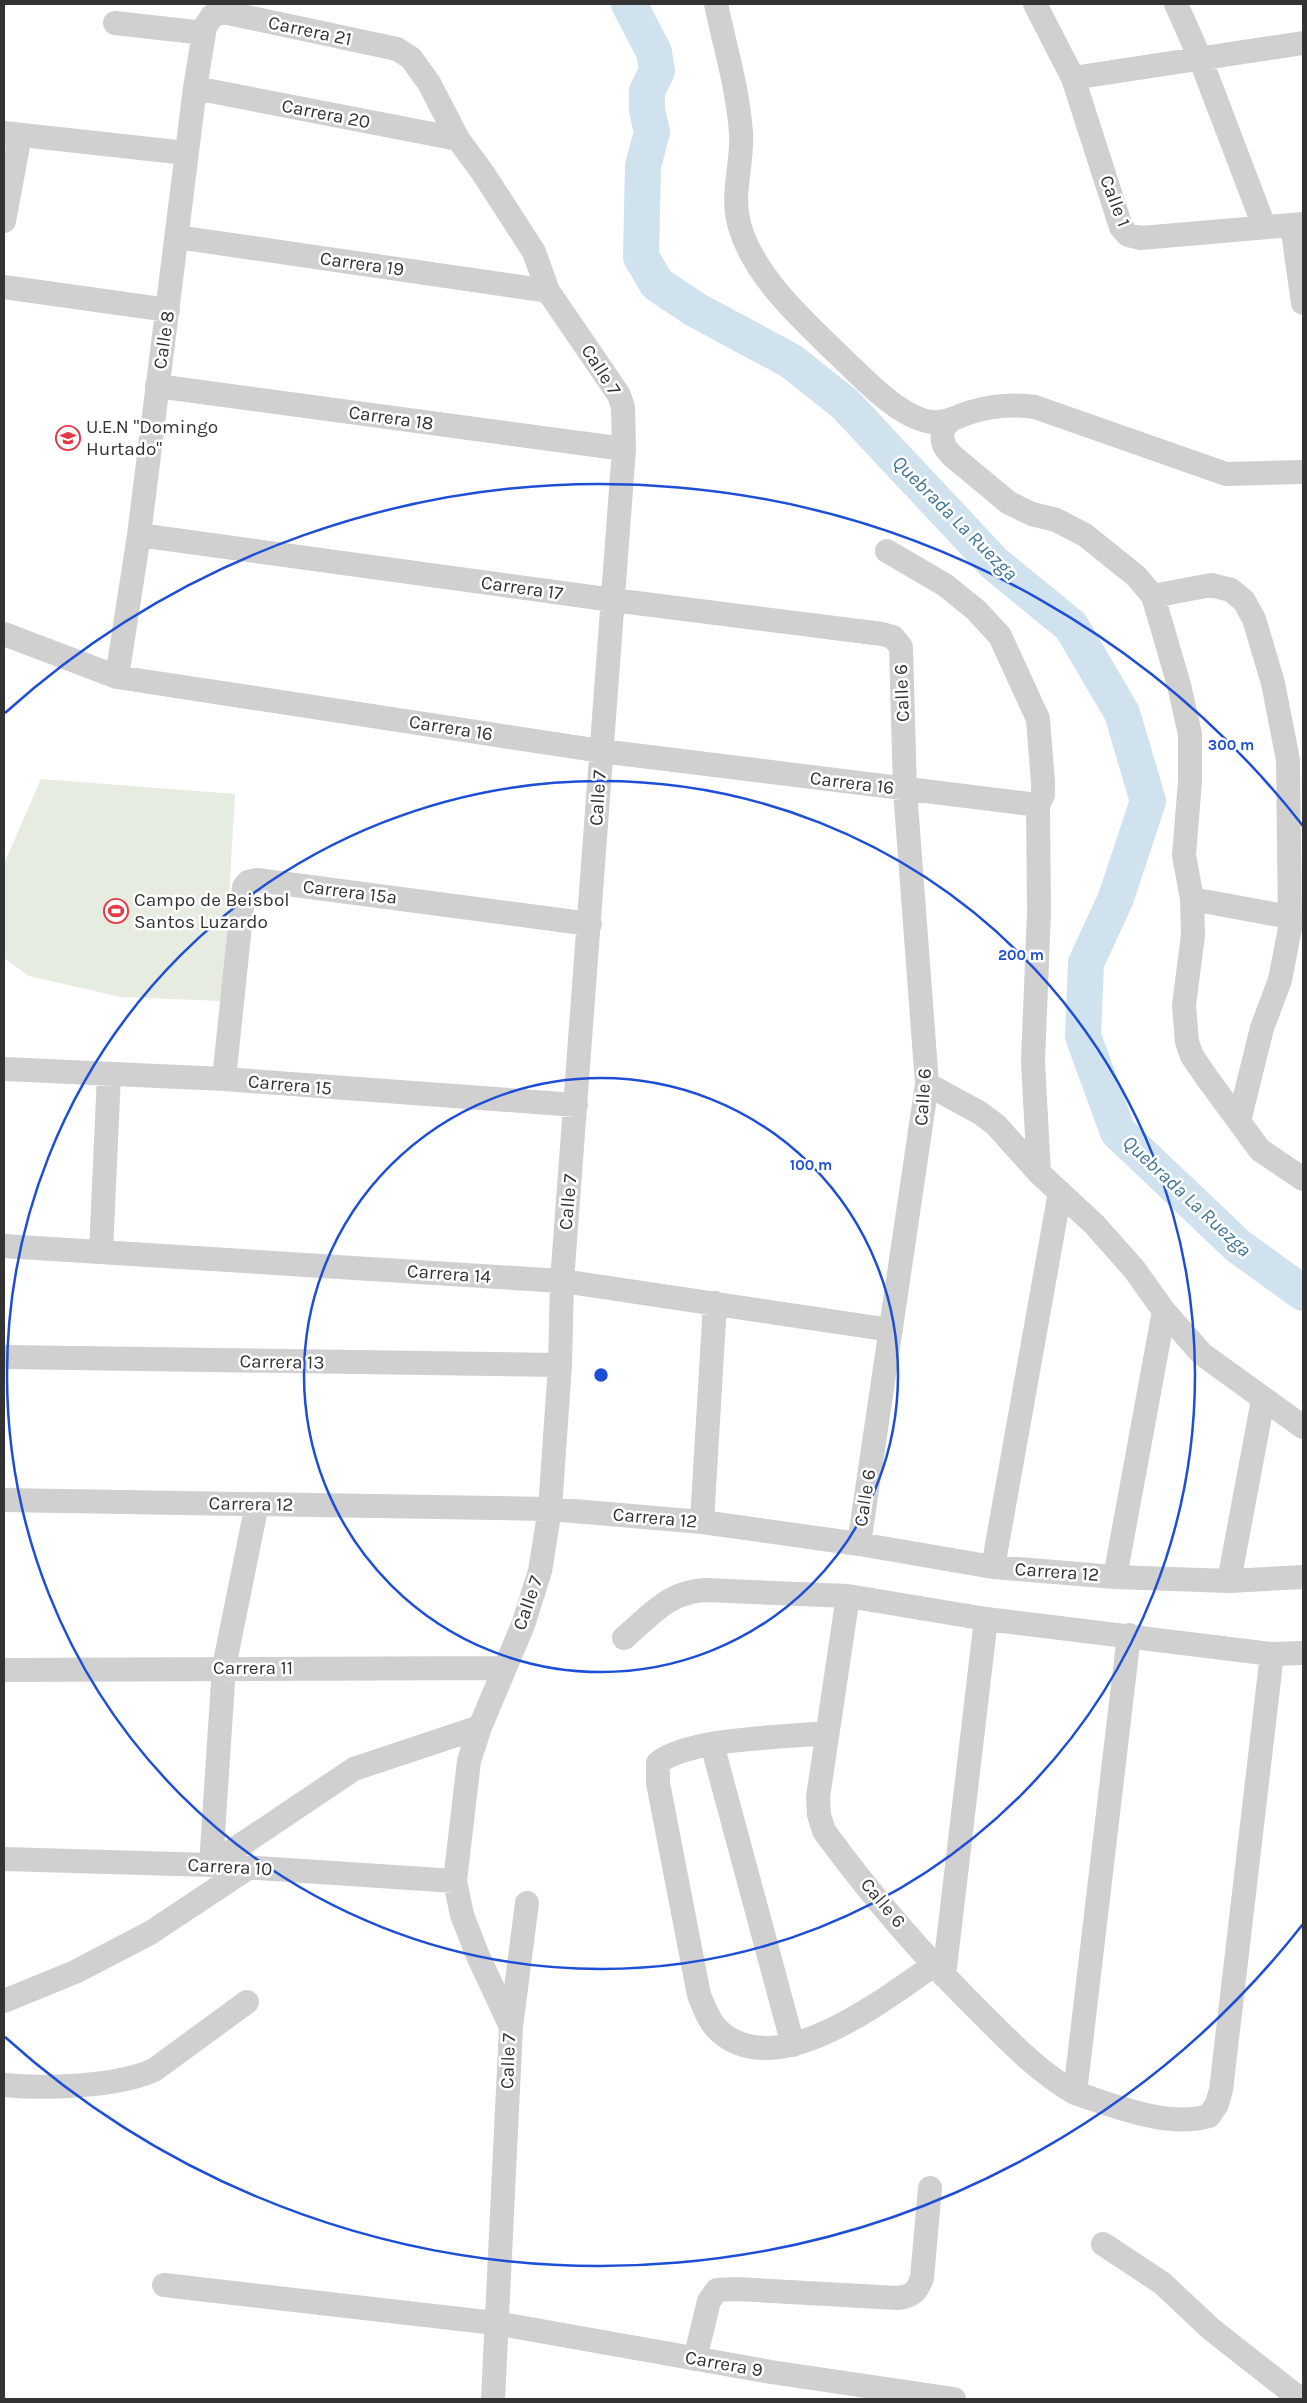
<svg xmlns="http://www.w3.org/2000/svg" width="1307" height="2403" viewBox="0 0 1307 2403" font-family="Karla,sans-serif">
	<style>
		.green { fill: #e6ecdf }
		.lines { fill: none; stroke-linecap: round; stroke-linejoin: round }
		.river { stroke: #cfe2ee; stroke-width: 36 }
		.minor { stroke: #d0d0d0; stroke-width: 24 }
		.ring { fill: none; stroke: #1d4ed8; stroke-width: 2.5 }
		.labels { text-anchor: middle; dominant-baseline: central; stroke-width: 5; stroke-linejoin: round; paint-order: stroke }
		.street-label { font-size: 19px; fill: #333; stroke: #fff }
		.poi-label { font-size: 19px; fill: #333; stroke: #fff; text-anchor: start }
		.water-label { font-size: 20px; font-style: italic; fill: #3f7597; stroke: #fff }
		.centre { fill: #1d4ed8; stroke: #fff; stroke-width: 2.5 }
		.ring-label { font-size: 15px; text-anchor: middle; font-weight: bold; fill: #1d4ed8; stroke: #fff; stroke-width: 5; stroke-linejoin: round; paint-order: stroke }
	</style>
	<rect width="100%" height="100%" fill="#fff"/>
	<path class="green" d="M41,779l194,15 -12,207 -102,-4 -92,-21 -25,-18v-94z"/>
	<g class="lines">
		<path class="river" d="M629,4l25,48 3,19 -10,20v19l5,22 -9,34 -2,91 16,27 39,26 95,51 54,43 149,159 77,63 51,87 26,88 -32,97 -30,65 -3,73 35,96 120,114 65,47"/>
		<path class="minor" d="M716,4c9,43 22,85 25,129 2,32 -11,62 -1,94 15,52 68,98 106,135 22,21 55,56 86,60 14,2 26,-6 39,-10 20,-6 43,-8 64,-5l191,67 77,-2
			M1035,4l38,74 48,149 7,8 13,3 162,-14
			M1176,4l24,54 64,168
			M115,23l89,10
			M1073,78l230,-35
			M195,88l263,51
			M4,133l182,20
			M4,221l16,-86
			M1292,225l11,78
			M177,237l371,54
			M4,287l164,23
			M157,386l467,63
			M951,420l-8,8c-2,15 1,21 13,31l53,44 23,11 24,6 29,15 51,41 17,20 26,89 11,49v47l-6,74 8,44 1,36 -9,70 3,37 5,14 15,22 53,72 43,29
			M139,535l474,65 269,34 11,3 8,10 4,143 22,294 -68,460
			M887,551l58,34 31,25 24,26 38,83 5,64v12l-5,10
			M1153,596l58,-11 20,5 13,11 10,18 19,64 15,77 2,168 -10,52 -18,48 -23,93
			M4,634l113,43 484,74 437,54 1,107 -6,150 6,111
			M117,677l22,-142 56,-447 10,-61 7,-11 11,-4 174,37 14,9 18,25 29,56 25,34 51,79 14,39 71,104 4,12 1,42 -62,832 -2,84 -10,144 -10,62 -17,54 -43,102 -11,34 -14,120 7,34 16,41 33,71 -18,372
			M1192,899l98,18
			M4,1069l220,10 352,26
			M224,1079l20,-192 4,-5 9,-2 333,44
			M927,1084l53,29 16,12 43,48 55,51 40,45 30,42 38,43 101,73
			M4,1246l558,35 329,49
			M101,1252l8,-177
			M4,1357l556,8
			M4,1500l546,9 152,13 157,22 134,23 122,10 114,4 74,-4
			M702,1522l13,-219
			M993,1567l67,-375
			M1115,1577l49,-266
			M1229,1581l34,-181
			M848,1596l-30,201 1,18 5,16c48,66 103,129 161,186 28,28 55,56 90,76
			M1129,1635l-54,458c40,13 93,35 134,23l8,-12 4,-14 51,-436
			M624,1638c27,-23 44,-46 81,-48l143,6 138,23 286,35 31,-1
			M4,1670l499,-2
			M827,1733c-40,4 -139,5 -169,30v20l41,212c5,12 10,27 20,36 59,53 165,-32 215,-66
			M712,1744l81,301
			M4,1859l207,6 244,16
			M211,1865l13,-198 33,-163
			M211,1865l143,-96 126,-42
			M944,1976l42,-357
			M4,2001l71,-29 75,-39 98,-65
			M511,2027l16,-124
			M4,2085c41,4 112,2 150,-15l93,-68
			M1103,2244l59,39 49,46 84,66
			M164,2285l331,38 276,49 183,27
			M695,2359l14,-58 8,-11 19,-1 162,9c14,-2 19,-6 24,-20l8,-90"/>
	</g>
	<g class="ring">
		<circle cx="601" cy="1375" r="297"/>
		<circle cx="601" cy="1375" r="594"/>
		<path d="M1303 1924A891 891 0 0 1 5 2037M5 713A891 891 0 0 1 1303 826"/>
	</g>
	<defs>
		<symbol id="school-ring" viewBox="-11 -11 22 22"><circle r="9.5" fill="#fff" stroke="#e63946" stroke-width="1.5"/><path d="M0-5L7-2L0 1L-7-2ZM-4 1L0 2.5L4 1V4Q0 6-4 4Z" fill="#e63946"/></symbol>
		<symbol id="stadium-ring" viewBox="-11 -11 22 22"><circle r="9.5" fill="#fff" stroke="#e63946" stroke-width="1.5"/><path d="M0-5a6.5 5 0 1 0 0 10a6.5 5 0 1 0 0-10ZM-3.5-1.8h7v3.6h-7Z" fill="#e63946"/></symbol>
	</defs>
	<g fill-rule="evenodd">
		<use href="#school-ring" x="54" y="424" width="28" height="28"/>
		<use href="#stadium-ring" x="102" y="897" width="28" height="28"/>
	</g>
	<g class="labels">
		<g class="street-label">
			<text transform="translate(310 31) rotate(12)">Carrera 21</text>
			<text transform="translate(326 114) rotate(11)">Carrera 20</text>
			<text transform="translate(1115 201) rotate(69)">Calle 1</text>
			<text transform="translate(362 264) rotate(8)">Carrera 19</text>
			<text transform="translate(164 340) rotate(-82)">Calle 8</text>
			<text transform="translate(601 370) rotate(57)">Calle 7</text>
			<text transform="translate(391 418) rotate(8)">Carrera 18</text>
			<text transform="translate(522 588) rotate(8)">Carrera 17</text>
			<text transform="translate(902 693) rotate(-92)">Calle 6</text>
			<text transform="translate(451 728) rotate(9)">Carrera 16</text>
			<text transform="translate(852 783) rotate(7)">Carrera 16</text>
			<text transform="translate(598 798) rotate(-86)">Calle 7</text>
			<text transform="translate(350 892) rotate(7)">Carrera 15a</text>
			<text transform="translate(290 1085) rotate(5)">Carrera 15</text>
			<text transform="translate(923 1097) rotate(-86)">Calle 6</text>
			<text transform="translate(568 1202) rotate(-85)">Calle 7</text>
			<text transform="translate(449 1274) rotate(4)">Carrera 14</text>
			<text transform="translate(282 1362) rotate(1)">Carrera 13</text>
			<text transform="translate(865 1498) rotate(-81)">Calle 6</text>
			<text transform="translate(251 1504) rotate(1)">Carrera 12</text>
			<text transform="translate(655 1518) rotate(5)">Carrera 12</text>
			<text transform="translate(1057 1572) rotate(4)">Carrera 12</text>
			<text transform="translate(528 1603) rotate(-71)">Calle 7</text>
			<text x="253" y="1668">Carrera 11</text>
			<text transform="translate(230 1867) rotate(3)">Carrera 10</text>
			<text transform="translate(883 1903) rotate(50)">Calle 6</text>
			<text transform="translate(508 2061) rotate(-88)">Calle 7</text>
			<text transform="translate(724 2364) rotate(10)">Carrera 9</text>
		</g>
		<g class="poi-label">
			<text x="86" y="427">U.E.N "Domingo<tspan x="86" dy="22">Hurtado"</tspan></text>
			<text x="134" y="900">Campo de Beisbol<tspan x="134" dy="22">Santos Luzardo</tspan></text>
		</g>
		<g class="water-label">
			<text transform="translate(955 518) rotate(45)">Quebrada La Ruezga</text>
			<text transform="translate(1187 1196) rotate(43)">Quebrada La Ruezga</text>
		</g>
	</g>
	<circle cx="601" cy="1375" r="8" class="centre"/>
	<g class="ring-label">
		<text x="1231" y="750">300 m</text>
		<text x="1021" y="960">200 m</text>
		<text x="811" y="1170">100 m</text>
	</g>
	<rect width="1307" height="2403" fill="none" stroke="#333333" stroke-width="10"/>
</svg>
